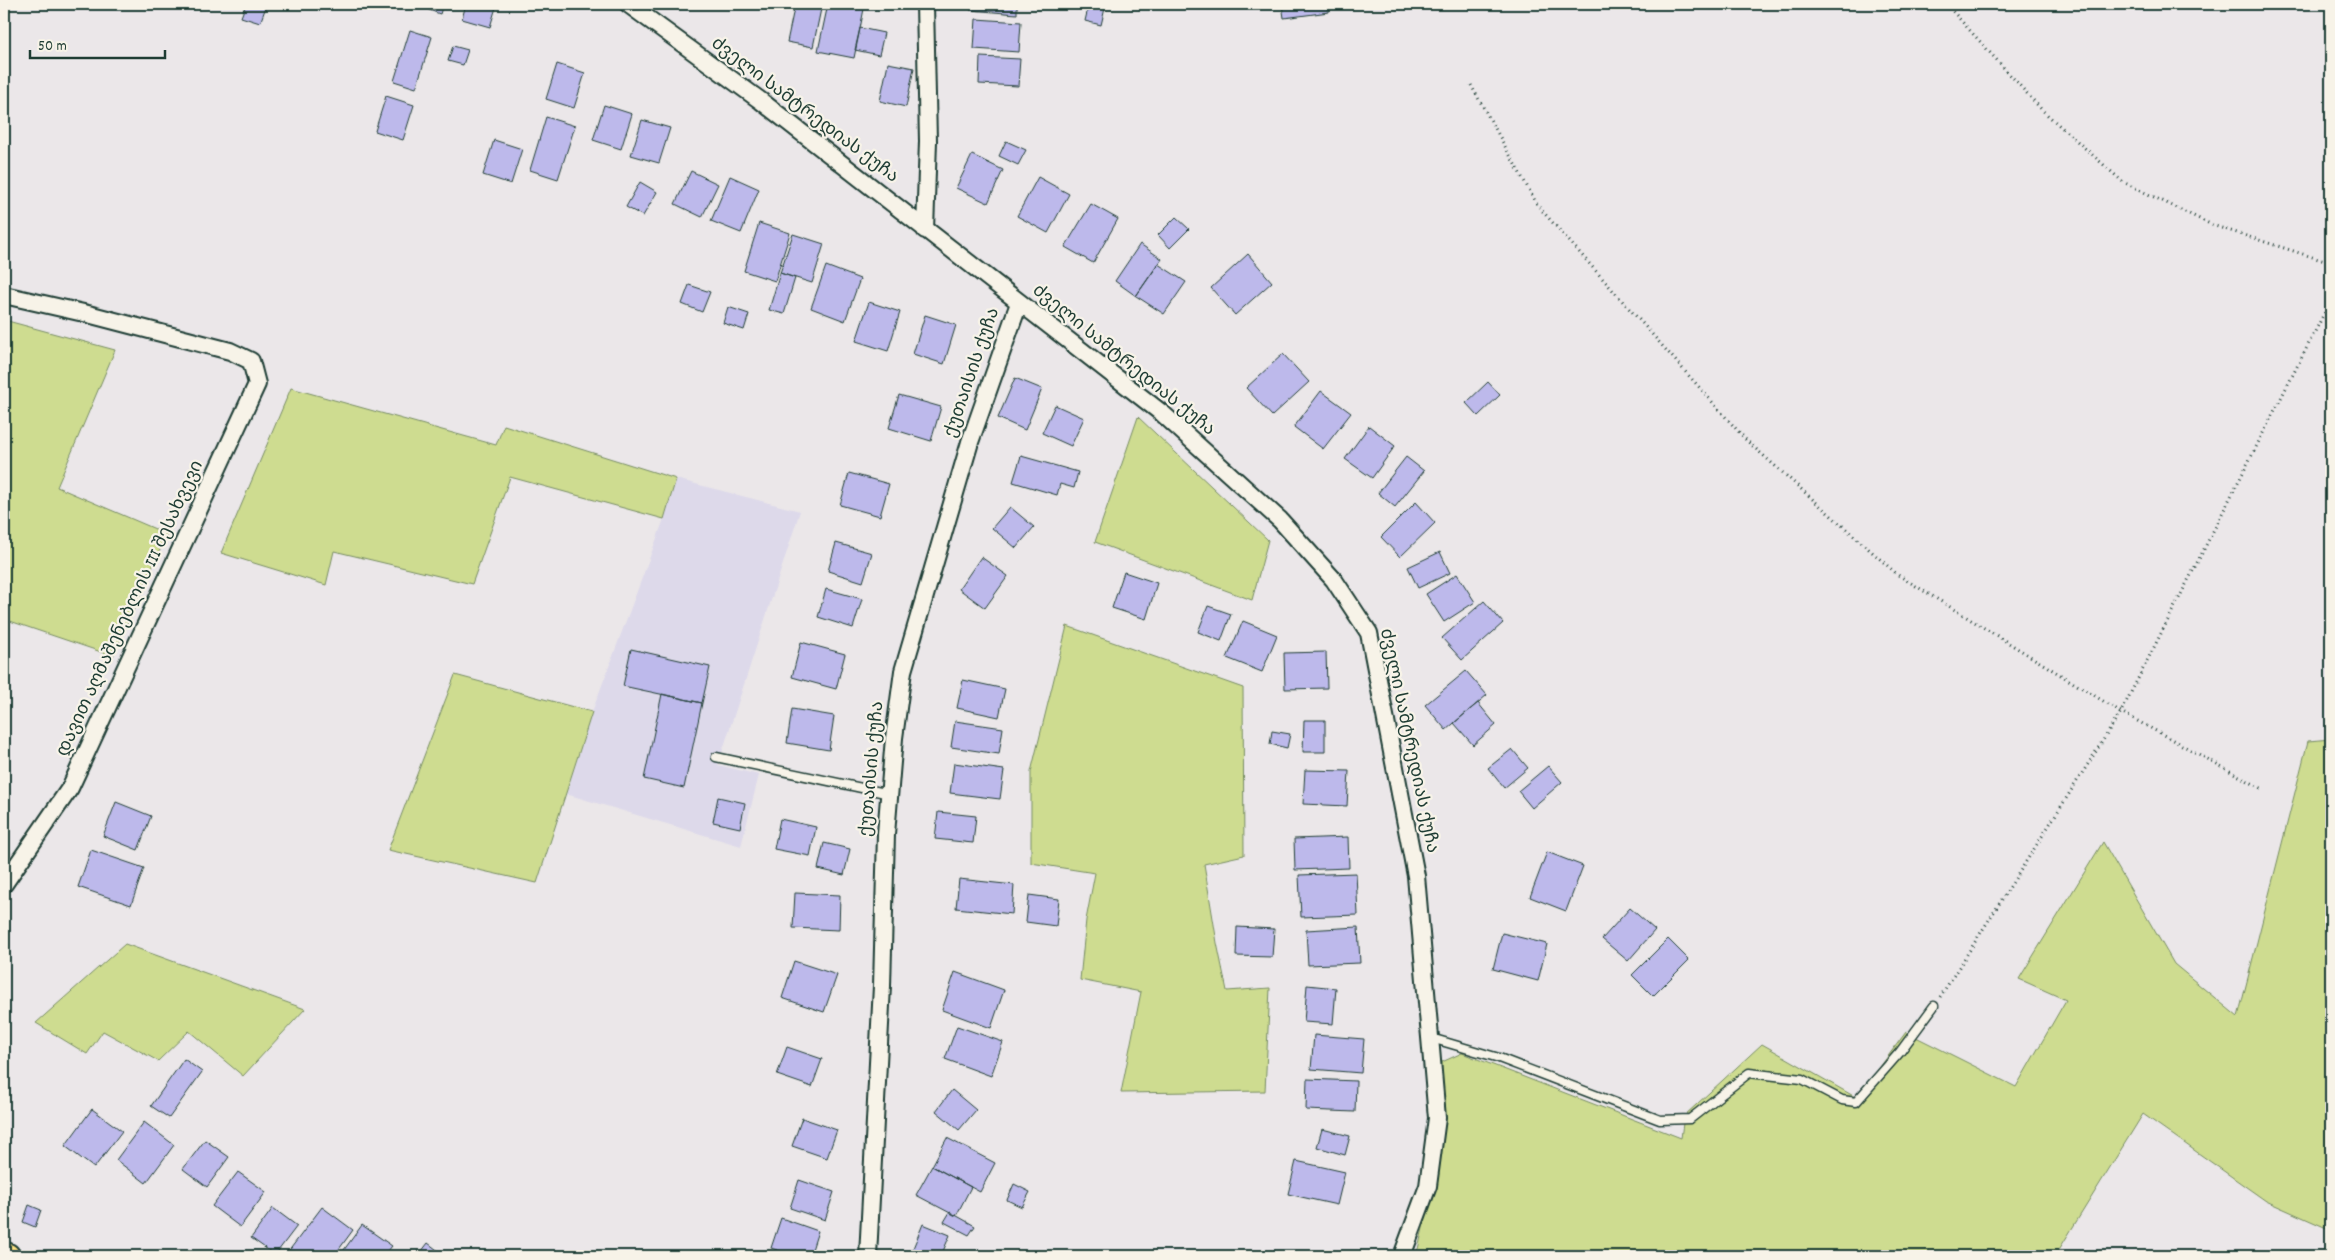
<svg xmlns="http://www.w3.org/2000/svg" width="2335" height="1260" viewBox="0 0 2335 1260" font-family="Dekko,'Noto Sans Georgian',sans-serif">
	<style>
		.built { fill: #ddd9ea }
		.green { fill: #cedc90; stroke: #768c62 }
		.building { fill: #bdb9eb; stroke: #1f3d34 }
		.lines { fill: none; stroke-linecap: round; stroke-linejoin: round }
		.lane-casing { stroke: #1f3d34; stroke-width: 11 }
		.street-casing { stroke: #1f3d34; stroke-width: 20 }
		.primary-casing { stroke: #1f3d34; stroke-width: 29 }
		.path { stroke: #1f3d34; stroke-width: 3; stroke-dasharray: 1 4; stroke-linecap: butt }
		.lane { stroke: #f7f3e8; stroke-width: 8 }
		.street { stroke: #f7f3e8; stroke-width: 16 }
		.primary { stroke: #fce080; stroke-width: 25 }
		.labels { text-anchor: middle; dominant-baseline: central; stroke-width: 4.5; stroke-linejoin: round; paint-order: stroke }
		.street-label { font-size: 18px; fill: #1f3d34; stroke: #f7f3e8 }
	</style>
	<rect width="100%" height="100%" fill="#ebe7e9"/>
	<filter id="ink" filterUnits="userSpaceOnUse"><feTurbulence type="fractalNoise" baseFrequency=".02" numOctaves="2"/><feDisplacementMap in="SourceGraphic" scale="10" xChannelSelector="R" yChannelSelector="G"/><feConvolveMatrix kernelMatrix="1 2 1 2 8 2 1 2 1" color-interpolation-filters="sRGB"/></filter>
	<g filter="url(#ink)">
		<path class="built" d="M676,479l124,32 -82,254 41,10 -18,71 -175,-52 26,-82 72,-193z"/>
		<path class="green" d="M4,320l111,30 -58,137 110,47 -54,122 -109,-37z
			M291,388l205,57 8,-20 172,54 -12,40 -154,-42 -38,107 -138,-33 -8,34 -105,-32z
			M1138,417l130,123 -16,60 -157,-58z
			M1067,626l176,62 1,167 -40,9 13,79 10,48 43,-3 -5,103 -144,2 20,-101 -61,-12 6,-60 9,-47 -64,-10v-91z
			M455,675l137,37 -55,171 -149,-33z
			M2331,739v491l-65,-29 -123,-87 -88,142h-157l-7,-4 -2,4h-477l6,-7 15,-62 9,-125 20,-9 219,85 3,-22 78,-72 95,54 49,-66 110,55 50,-87 -47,-21 84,-137 71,122 64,53 70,-276z
			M125,944l180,65 -62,67 -54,-45 -31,30 -55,-30 -16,23 -51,-31z"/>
		<path class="building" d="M246,4h21l-7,19 -19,-6z
			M413,4h30l-3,10z
			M466,4h31l-7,23 -28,-8z
			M795,4h27l-9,43 -26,-5z
			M828,4h37l-11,54 -36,-7z
			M971,4h46v10l-47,-4z
			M1089,4h17l-5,21 -16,-4z
			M1282,4h46l1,8 -45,6z
			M976,19l45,3 -2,30 -45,-3z
			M860,28l24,5 -5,22 -24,-5z
			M410,30l22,7 -16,51 -22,-7z
			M453,46l15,4 -5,15 -15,-4z
			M980,57l40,2 -2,27 -39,-2z
			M888,63l26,5 -8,39 -26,-6z
			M557,64l28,9 -11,35 -28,-9z
			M386,96l28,9 -11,35 -28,-9z
			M604,105l28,9 -11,35 -28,-9z
			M546,117l29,9 -17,53 -28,-9z
			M642,120l28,8 -11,35 -28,-8z
			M494,140l28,9 -11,35 -28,-9z
			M1006,141l20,9 -8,15 -19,-9z
			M972,155l31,15 -15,33 -32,-15z
			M691,171l27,13 -16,33 -27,-13z
			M730,176l29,13 -18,44 -30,-12z
			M1038,177l31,17 -21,39 -31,-17z
			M640,182l17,10 -14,24 -17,-9z
			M1091,204l27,15 -25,44 -28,-16z
			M1176,217l13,12 -19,19 -12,-13z
			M759,223l31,10 -15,48 -31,-10z
			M793,234l31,10 -12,39 -32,-10z
			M1140,244l22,15 -26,37 -21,-15z
			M1248,254l24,28 -37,33 -24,-27z
			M1158,264l28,18 -22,32 -28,-18z
			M826,266l34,13 -15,42 -34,-13z
			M780,273l15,5 -11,36 -15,-4z
			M689,285l21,7 -8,20 -20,-8z
			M869,302l31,10 -12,39 -32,-10z
			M728,307l21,7 -5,16 -21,-7z
			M925,315l31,10 -12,39 -31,-10z
			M1283,354l26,28 -37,34 -26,-28z
			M1015,378l27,11 -17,41 -27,-12z
			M1488,382l12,13 -22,21 -12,-13z
			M1321,391l30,22 -28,36 -29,-22z
			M899,395l42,12 -10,34 -42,-13z
			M1055,405l29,13 -13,28 -29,-13z
			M1369,426l26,20 -23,32 -27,-19z
			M1021,456l57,16 -4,16 -14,-4 -3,11 -44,-13z
			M1406,457l18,14 -29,36 -17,-14z
			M849,473l40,11 -9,32 -40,-11z
			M1416,502l19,21 -35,34 -19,-20z
			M1010,507l24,20 -18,21 -24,-20z
			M836,543l36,10 -9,29 -35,-11z
			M1440,552l10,21 -32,15 -10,-21z
			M981,557l27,19 -23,32 -26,-19z
			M1124,572l33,11 -11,36 -34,-11z
			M1457,574l18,28 -31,20 -18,-28z
			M826,589l36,10 -9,29 -35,-11z
			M1484,601l19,22 -41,37 -20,-22z
			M1208,606l23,8 -10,27 -23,-9z
			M1243,621l34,14 -15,37 -35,-14z
			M801,642l44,12 -9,35 -44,-12z
			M631,649l79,18 -8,36 -79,-17z
			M1326,652l1,36 -42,1 -1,-36z
			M1466,671l21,24 -41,35 -21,-25z
			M963,680l42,9 -6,28 -42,-9z
			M662,694l40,9 -18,85 -40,-9z
			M1478,703l18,22 -23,20 -19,-22z
			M792,709l42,7 -5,34 -42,-7z
			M1304,720h21v32h-22z
			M955,721l48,7 -4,26 -48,-7z
			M1272,731l18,3 -3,14 -17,-4z
			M1512,749l16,19 -24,20 -16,-20z
			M954,763l50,7 -4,29 -50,-6z
			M1548,766l14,16 -30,26 -14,-17z
			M1305,770l44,1 -2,35 -44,-2z
			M718,797l27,6 -5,25 -27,-6z
			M116,802l35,14 -13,34 -35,-14z
			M938,812l38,4 -3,27 -38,-4z
			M780,819l36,8 -6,29 -36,-7z
			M1348,837l1,31 -54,2 -1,-31z
			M824,843l26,6 -6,26 -26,-6z
			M91,850l53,18 -13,37 -53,-18z
			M1547,852l36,14 -17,45 -36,-14z
			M1356,873l2,42 -57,2 -2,-42z
			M959,879l55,6 -2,29 -56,-6z
			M795,893l45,2 -1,35 -46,-2z
			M1029,895l30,4 -3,27 -30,-4z
			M1630,908l25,22 -27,31 -26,-22z
			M1237,927l37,2 -2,28 -36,-1z
			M1358,927l2,36 -52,2 -2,-35z
			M1502,933l45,11 -9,37 -45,-12z
			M1668,939l21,21 -36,36 -21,-21z
			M794,961l43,14 -13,37 -42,-14z
			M955,972l49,18 -13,38 -49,-18z
			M1307,985l29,3 -3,36 -29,-2z
			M957,1026l46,16 -12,34 -46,-17z
			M1314,1035l50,4 -3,34 -50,-4z
			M787,1047l35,12 -10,28 -35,-12z
			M184,1059l18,13 -33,46 -18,-12z
			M1307,1079l49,2 -1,31 -49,-2z
			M952,1090l24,20 -17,20 -23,-19z
			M92,1109l30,22 -28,37 -29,-22z
			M802,1118l35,12 -10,28 -35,-12z
			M144,1122l30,23 -28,38 -30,-23z
			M1322,1129l28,7 -5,19 -28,-8z
			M947,1138l48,25 -15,29 -48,-26z
			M205,1140l24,17 -22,30 -24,-18z
			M1296,1161l49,11 -8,33 -49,-11z
			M932,1166l39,21 -15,29 -40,-21z
			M238,1172l28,20 -26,35 -28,-21z
			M799,1180l35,12 -9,28 -35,-12z
			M1014,1184l16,8 -8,15 -15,-7z
			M29,1205l12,5 -6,17 -12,-5z
			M322,1207l31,23 -19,26h-49z
			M273,1208l24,18 -22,29 -24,-17z
			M950,1212l25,14 -6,9 -25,-13z
			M781,1218l37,13 -8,25h-16l-23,-8z
			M923,1224l27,11 -9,21h-24l-6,-3z
			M362,1225l30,21 -8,10h-41l-2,-2z
			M428,1243l17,13h-27z"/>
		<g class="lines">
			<defs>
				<path id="lane" d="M716,757l174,37
					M1431,1038l68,20 161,62 30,-1 59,-46 53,6 40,21 14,2 44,-50 34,-46"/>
				<path id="street" d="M628,4l133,97 402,313 117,106 54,60 35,53 47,243 21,242 -9,68 -26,70
					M925,230l3,-89 -3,-137
					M4,295l84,19 142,37 21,10 6,23 -187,404 -66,96
					M868,1256l14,-270 4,-152 8,-96 9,-67 67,-229 49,-139"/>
				<path id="primary" d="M4,1255l3,1"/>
			</defs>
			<use href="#lane" class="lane-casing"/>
			<use href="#street" class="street-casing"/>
			<use href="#primary" class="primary-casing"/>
			<path class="path" d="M1946,4l96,106 81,72 89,43 119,38
				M1471,85l67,121 209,235 151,134 223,137 142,77
				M1940,997l181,-285 210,-412"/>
			<use href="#lane" class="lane"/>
			<use href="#street" class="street"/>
			<use href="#primary" class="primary"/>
		</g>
	</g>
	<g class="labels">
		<g class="street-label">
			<text transform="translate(804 111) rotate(37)">ძველი სამტრედიას ქუჩა</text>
			<text transform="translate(1123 361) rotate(39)">ძველი სამტრედიას ქუჩა</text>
			<text transform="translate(973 373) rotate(-71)">ქუთაისის ქუჩა</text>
			<text transform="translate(131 609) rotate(-65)">დავით აღმაშენებლის III შესახვევი</text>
			<text transform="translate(1408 741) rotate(78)">ძველი სამტრედიას ქუჩა</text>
			<text transform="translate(873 769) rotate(-85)">ქუთაისის ქუჩა</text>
		</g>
	</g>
	<rect width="2335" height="1260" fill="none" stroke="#f7f3e8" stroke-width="20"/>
	<rect x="10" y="10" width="2315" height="1240" fill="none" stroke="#1f3d34" stroke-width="2" filter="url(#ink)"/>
	<path d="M30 50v8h135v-8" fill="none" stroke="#1f3d34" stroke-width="2.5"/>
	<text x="38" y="50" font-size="15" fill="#1f3d34" stroke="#f7f3e8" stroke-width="4" paint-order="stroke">50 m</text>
</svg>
